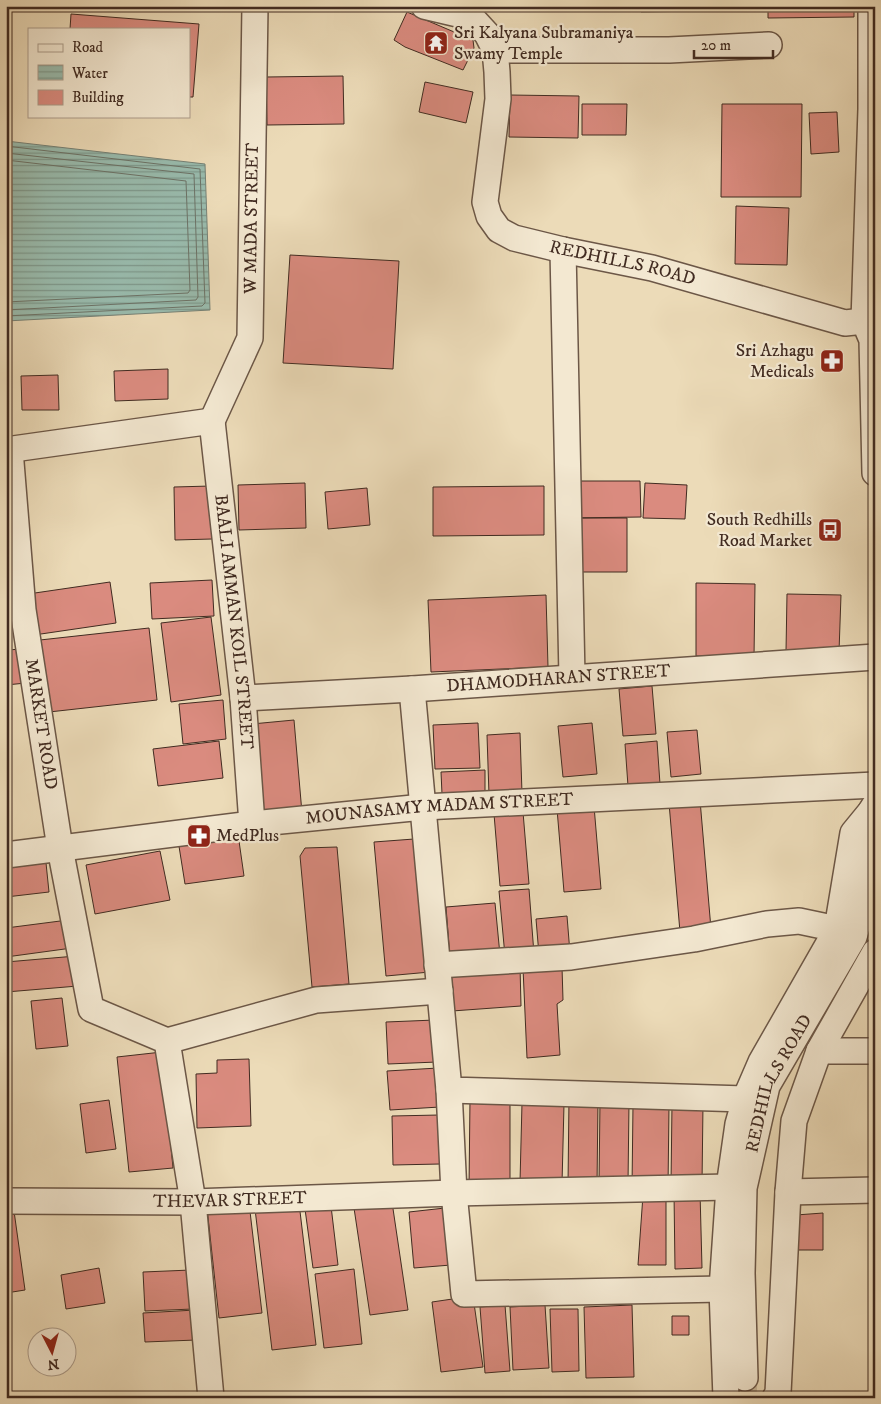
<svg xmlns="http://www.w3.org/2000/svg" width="881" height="1404" viewBox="0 0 881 1404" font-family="'IM FELL DW Pica',serif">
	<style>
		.water { fill: url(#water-rules); stroke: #768175 }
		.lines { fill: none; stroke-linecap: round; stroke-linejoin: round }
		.shore { stroke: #6d7367; stroke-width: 1 }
		.building { fill: #da8b7f; stroke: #412b21 }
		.minor-tunnel { stroke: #cab89a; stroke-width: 25; stroke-dasharray: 25 12; stroke-linecap: butt }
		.minor-casing { stroke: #6c5747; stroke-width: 28 }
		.minor { stroke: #f3e8d1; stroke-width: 25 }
		.labels { text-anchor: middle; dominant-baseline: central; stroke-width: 4.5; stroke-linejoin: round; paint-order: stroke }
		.poi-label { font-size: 18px; fill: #412b21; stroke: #f3e8d1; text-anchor: start }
		.street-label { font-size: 18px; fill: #412b21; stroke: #f3e8d1 }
	</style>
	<defs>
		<pattern id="water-rules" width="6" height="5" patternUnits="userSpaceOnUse" patternTransform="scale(1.25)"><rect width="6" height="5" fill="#99bbad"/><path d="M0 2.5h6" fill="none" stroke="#7e988c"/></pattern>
	</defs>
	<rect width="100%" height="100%" fill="#ecdbb8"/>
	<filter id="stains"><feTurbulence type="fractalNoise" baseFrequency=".004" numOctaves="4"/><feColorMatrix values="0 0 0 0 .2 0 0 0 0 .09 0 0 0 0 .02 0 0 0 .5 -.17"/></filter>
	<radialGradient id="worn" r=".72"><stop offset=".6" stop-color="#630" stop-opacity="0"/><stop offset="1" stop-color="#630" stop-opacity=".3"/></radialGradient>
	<path class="water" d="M6,141l199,23 5,146 -204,11z"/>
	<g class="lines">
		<path class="shore" d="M6,146l194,23 5,134 -3,3 -196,10
			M6,153l188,21 4,123 -2,3 -190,10
			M6,160l180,21 4,109 -2,3 -182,9"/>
	</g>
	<path class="building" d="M641,6h122v4l-122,2z
		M768,6h86v11l-86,1z
		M407,12l66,28 1,8 -11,22 -58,-23 -11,-7z
		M71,14l128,10 -6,73h-4v-68h-119z
		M343,76l1,48 -77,1 -1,-48z
		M425,82l48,10 -7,31 -47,-11z
		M510,95l69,1 -1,42 -69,-1z
		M582,104h45l-1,31h-44z
		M722,104h80l-1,93h-80z
		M837,112l2,40 -28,2 -2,-41z
		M736,206l53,2 -2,57 -52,-1z
		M290,255l109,6 -6,108 -110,-6z
		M168,369v30l-53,2 -1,-30z
		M6,372h4l1,40h-5z
		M58,375l1,35h-37l-1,-34z
		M569,481h71l1,36 -72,1z
		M305,483l1,45 -67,2 -1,-45z
		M645,483l42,2 -2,34 -42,-1z
		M211,486l1,53 -37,1 -1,-53z
		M544,486v49l-111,1v-49z
		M367,488l3,37 -42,4 -3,-37z
		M570,518h57v54h-56z
		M212,580l2,36 -62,3 -2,-36z
		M110,582l6,41 -82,12 -6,-41z
		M696,583l59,1 -1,73 -58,-1z
		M787,594l54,1 -2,57 -53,-1z
		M546,595l2,72 -117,5 -3,-72z
		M211,617l10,78 -50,7 -10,-79z
		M149,628l8,72 -108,12 -9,-72z
		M24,649l2,34 -20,2v-35z
		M652,686l4,48 -33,2 -4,-47z
		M223,700l3,39 -43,5 -4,-40z
		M294,720l8,93 -42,3 -8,-92z
		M478,723l2,45 -45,1 -2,-44z
		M592,723l5,51 -34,3 -5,-51z
		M697,730l4,44 -30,3 -4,-45z
		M520,733l2,60 -33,2 -2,-60z
		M219,741l4,37 -65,8 -5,-37z
		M657,741l3,43 -32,2 -3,-42z
		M485,770v22l-43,2 -1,-22z
		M700,800l11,129 -31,3 -11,-129z
		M594,806l7,83 -37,3 -7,-83z
		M523,812l6,72 -29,2 -6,-72z
		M238,834l6,42 -59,8 -7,-44z
		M414,839l16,133 -44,4 -12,-134z
		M337,847l12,137 -37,3 -12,-131 5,-8z
		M160,851l10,49 -75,14 -9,-49z
		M46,863l3,29 -43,5v-29z
		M529,889l5,65 -29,2 -6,-65z
		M495,903l5,52 -50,4 -4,-52z
		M567,916l3,37 -31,2 -3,-36z
		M68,920l4,28 -66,9v-29z
		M76,956l2,30 -72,6v-30z
		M520,966l1,40 -69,5 -3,-42z
		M562,967l1,33 -6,4 3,51 -33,3 -4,-90z
		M62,998l6,48 -32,3 -5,-48z
		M435,1020l2,42 -49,2 -2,-42z
		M162,1052l11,116 -44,4 -12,-115z
		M249,1059l2,67 -54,2 -1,-54 21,-1v-13z
		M438,1068l2,39 -50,3 -3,-39z
		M569,1098l29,1 -1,86h-29z
		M470,1099h40v88l-41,1z
		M109,1100l7,49 -30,4 -6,-49z
		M600,1102h29l-1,82h-29z
		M522,1103l42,1 -2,80 -42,-2z
		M672,1104h31l-1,80h-31z
		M633,1105h36l-1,83h-36z
		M439,1115l1,49 -47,1 -1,-49z
		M700,1192l2,76 -27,1 -1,-76z
		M666,1194v71h-28l5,-70z
		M392,1202l16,108 -38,5 -16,-107z
		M249,1203l13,110 -43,5 -12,-110z
		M299,1203l17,142 -44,5 -17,-141z
		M331,1206l7,59 -25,3 -8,-59z
		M445,1208l6,57 -37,3 -5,-56z
		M14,1211l11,79 -19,3v-81z
		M823,1213v37h-27v-35z
		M99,1268l6,35 -39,6 -5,-34z
		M354,1269l8,75 -38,4 -9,-74z
		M191,1270l2,39 -48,2 -2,-39z
		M473,1296l10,71 -42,5 -9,-70z
		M505,1305l5,66 -25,2 -5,-66z
		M545,1305l4,63 -36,2 -3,-63z
		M632,1305l2,72 -48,1 -2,-71z
		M550,1309h28l1,62 -27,1z
		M195,1310l1,30 -51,2 -2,-29z
		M672,1316h17v19h-17z"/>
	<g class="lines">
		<path class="minor-tunnel" d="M744,1398l1,-20"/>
		<defs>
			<g id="minor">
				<path id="s1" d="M424,6l34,8 17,7 12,13 8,16 2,22 1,27 -13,103 4,14 10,14 15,8 49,12 89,18 193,55 19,-2 8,19 3,133"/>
				<path d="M871,6v103l-7,212 11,-1"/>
				<path d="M495,50h174l100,-5"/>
				<path d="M563,250l9,427"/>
				<path id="s2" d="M212,421l38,-83 5,-332"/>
				<path id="s3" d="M212,421l31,277 9,126"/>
				<path d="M6,450l206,-29"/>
				<path id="s4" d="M10,450l13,160 37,238 31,161 76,32 26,161 18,196"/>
				<path d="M412,689l37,401 296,9"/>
				<path id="s5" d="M243,698l169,-9 463,-32"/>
				<path id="s6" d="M6,855l246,-31 171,-17 452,-22"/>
				<path d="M437,965l134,-8 123,-18 73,-15 32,-3 38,8"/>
				<path d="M167,1041l149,-41 124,-9"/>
				<path d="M819,1051h56"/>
				<path d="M449,1090l5,103 10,101 258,-5"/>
				<path d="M788,1192l87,-2"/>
				<path id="s7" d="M6,1201l187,1 261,-9 275,-6"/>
				<path id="s8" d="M745,1378l-3,-105 2,-85 23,-102 87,-149 13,-44 4,-82 3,-5"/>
				<path d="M726,1398l-4,-109 7,-102 9,-63 7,-25 16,-37 76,-133 16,-96 18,-22"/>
				<path d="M775,1398l3,-5 10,-201 6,-71 25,-70 56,-99"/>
			</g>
		</defs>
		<use href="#minor" class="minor-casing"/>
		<use href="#minor" class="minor"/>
	</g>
	<defs>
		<symbol id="temple-square" viewBox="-11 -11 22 22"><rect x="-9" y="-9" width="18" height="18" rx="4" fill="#8f2418" stroke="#f3e8d1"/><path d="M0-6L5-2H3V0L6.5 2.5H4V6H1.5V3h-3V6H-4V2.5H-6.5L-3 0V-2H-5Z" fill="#fff"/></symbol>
		<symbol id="pharmacy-square" viewBox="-11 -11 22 22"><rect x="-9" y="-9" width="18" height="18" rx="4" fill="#8f2418" stroke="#f3e8d1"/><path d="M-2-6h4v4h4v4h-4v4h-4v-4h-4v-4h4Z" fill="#fff"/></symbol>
		<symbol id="bus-square" viewBox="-11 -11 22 22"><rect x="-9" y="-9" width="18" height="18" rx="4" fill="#8f2418" stroke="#f3e8d1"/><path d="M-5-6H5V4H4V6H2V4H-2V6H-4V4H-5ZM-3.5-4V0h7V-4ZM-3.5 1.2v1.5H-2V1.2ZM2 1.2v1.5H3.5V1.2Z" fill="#fff"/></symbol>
	</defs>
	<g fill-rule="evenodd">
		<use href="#temple-square" x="422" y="29" width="28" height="28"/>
		<use href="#pharmacy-square" x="818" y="347" width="28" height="28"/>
		<use href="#bus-square" x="816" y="516" width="28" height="28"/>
		<use href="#pharmacy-square" x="185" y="822" width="28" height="28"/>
	</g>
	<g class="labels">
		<g class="poi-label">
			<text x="454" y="33">Sri Kalyana Subramaniya<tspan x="454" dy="21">Swamy Temple</tspan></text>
			<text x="814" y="351" text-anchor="end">Sri Azhagu<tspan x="814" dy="21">Medicals</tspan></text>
			<text x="812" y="520" text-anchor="end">South Redhills<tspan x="812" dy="21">Road Market</tspan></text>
			<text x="216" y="836">MedPlus</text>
		</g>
		<g class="street-label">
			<text stroke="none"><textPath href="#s2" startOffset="211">W MADA STREET</textPath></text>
			<text stroke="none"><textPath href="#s1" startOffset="402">REDHILLS ROAD</textPath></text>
			<text stroke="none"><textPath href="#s3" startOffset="202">BAALI AMMAN KOIL STREET</textPath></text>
			<text stroke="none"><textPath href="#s5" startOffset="316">DHAMODHARAN STREET</textPath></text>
			<text stroke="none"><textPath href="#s4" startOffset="276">MARKET ROAD</textPath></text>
			<text stroke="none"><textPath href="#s6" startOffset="436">MOUNASAMY MADAM STREET</textPath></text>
			<text stroke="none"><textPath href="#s8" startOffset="301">REDHILLS ROAD</textPath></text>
			<text stroke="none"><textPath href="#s7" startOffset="224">THEVAR STREET</textPath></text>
		</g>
	</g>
	<rect width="881" height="1404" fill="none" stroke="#ecdbb8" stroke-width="25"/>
	<rect x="8" y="8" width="866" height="1389" fill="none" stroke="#412b21" stroke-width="2.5"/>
	<rect x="12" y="12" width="856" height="1379" fill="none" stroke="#412b21"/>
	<rect x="28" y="28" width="162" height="90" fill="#f3e8d1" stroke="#ac9c8b"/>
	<rect x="38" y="44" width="25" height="8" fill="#f3e8d1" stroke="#ac9c8b"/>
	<text x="72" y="52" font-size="15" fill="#412b21">Road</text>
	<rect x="38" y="65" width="25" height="15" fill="url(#water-rules)" stroke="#ac9c8b"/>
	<text x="72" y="78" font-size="15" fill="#412b21">Water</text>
	<rect x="38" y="90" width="25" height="15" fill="#da8b7f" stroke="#ac9c8b"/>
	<text x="72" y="102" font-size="15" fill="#412b21">Building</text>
	<g transform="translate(52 1352) rotate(174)"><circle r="24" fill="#f3e8d1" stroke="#ac9c8b"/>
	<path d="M0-4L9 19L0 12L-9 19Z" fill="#8f2418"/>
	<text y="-8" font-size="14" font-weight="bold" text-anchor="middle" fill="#412b21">N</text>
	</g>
	<path d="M694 50v8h79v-8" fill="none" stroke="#412b21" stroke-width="2.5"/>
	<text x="701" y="50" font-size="15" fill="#412b21" stroke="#f3e8d1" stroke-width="4" paint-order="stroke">20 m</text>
	<rect width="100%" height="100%" filter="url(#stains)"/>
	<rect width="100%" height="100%" fill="url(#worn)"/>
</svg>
